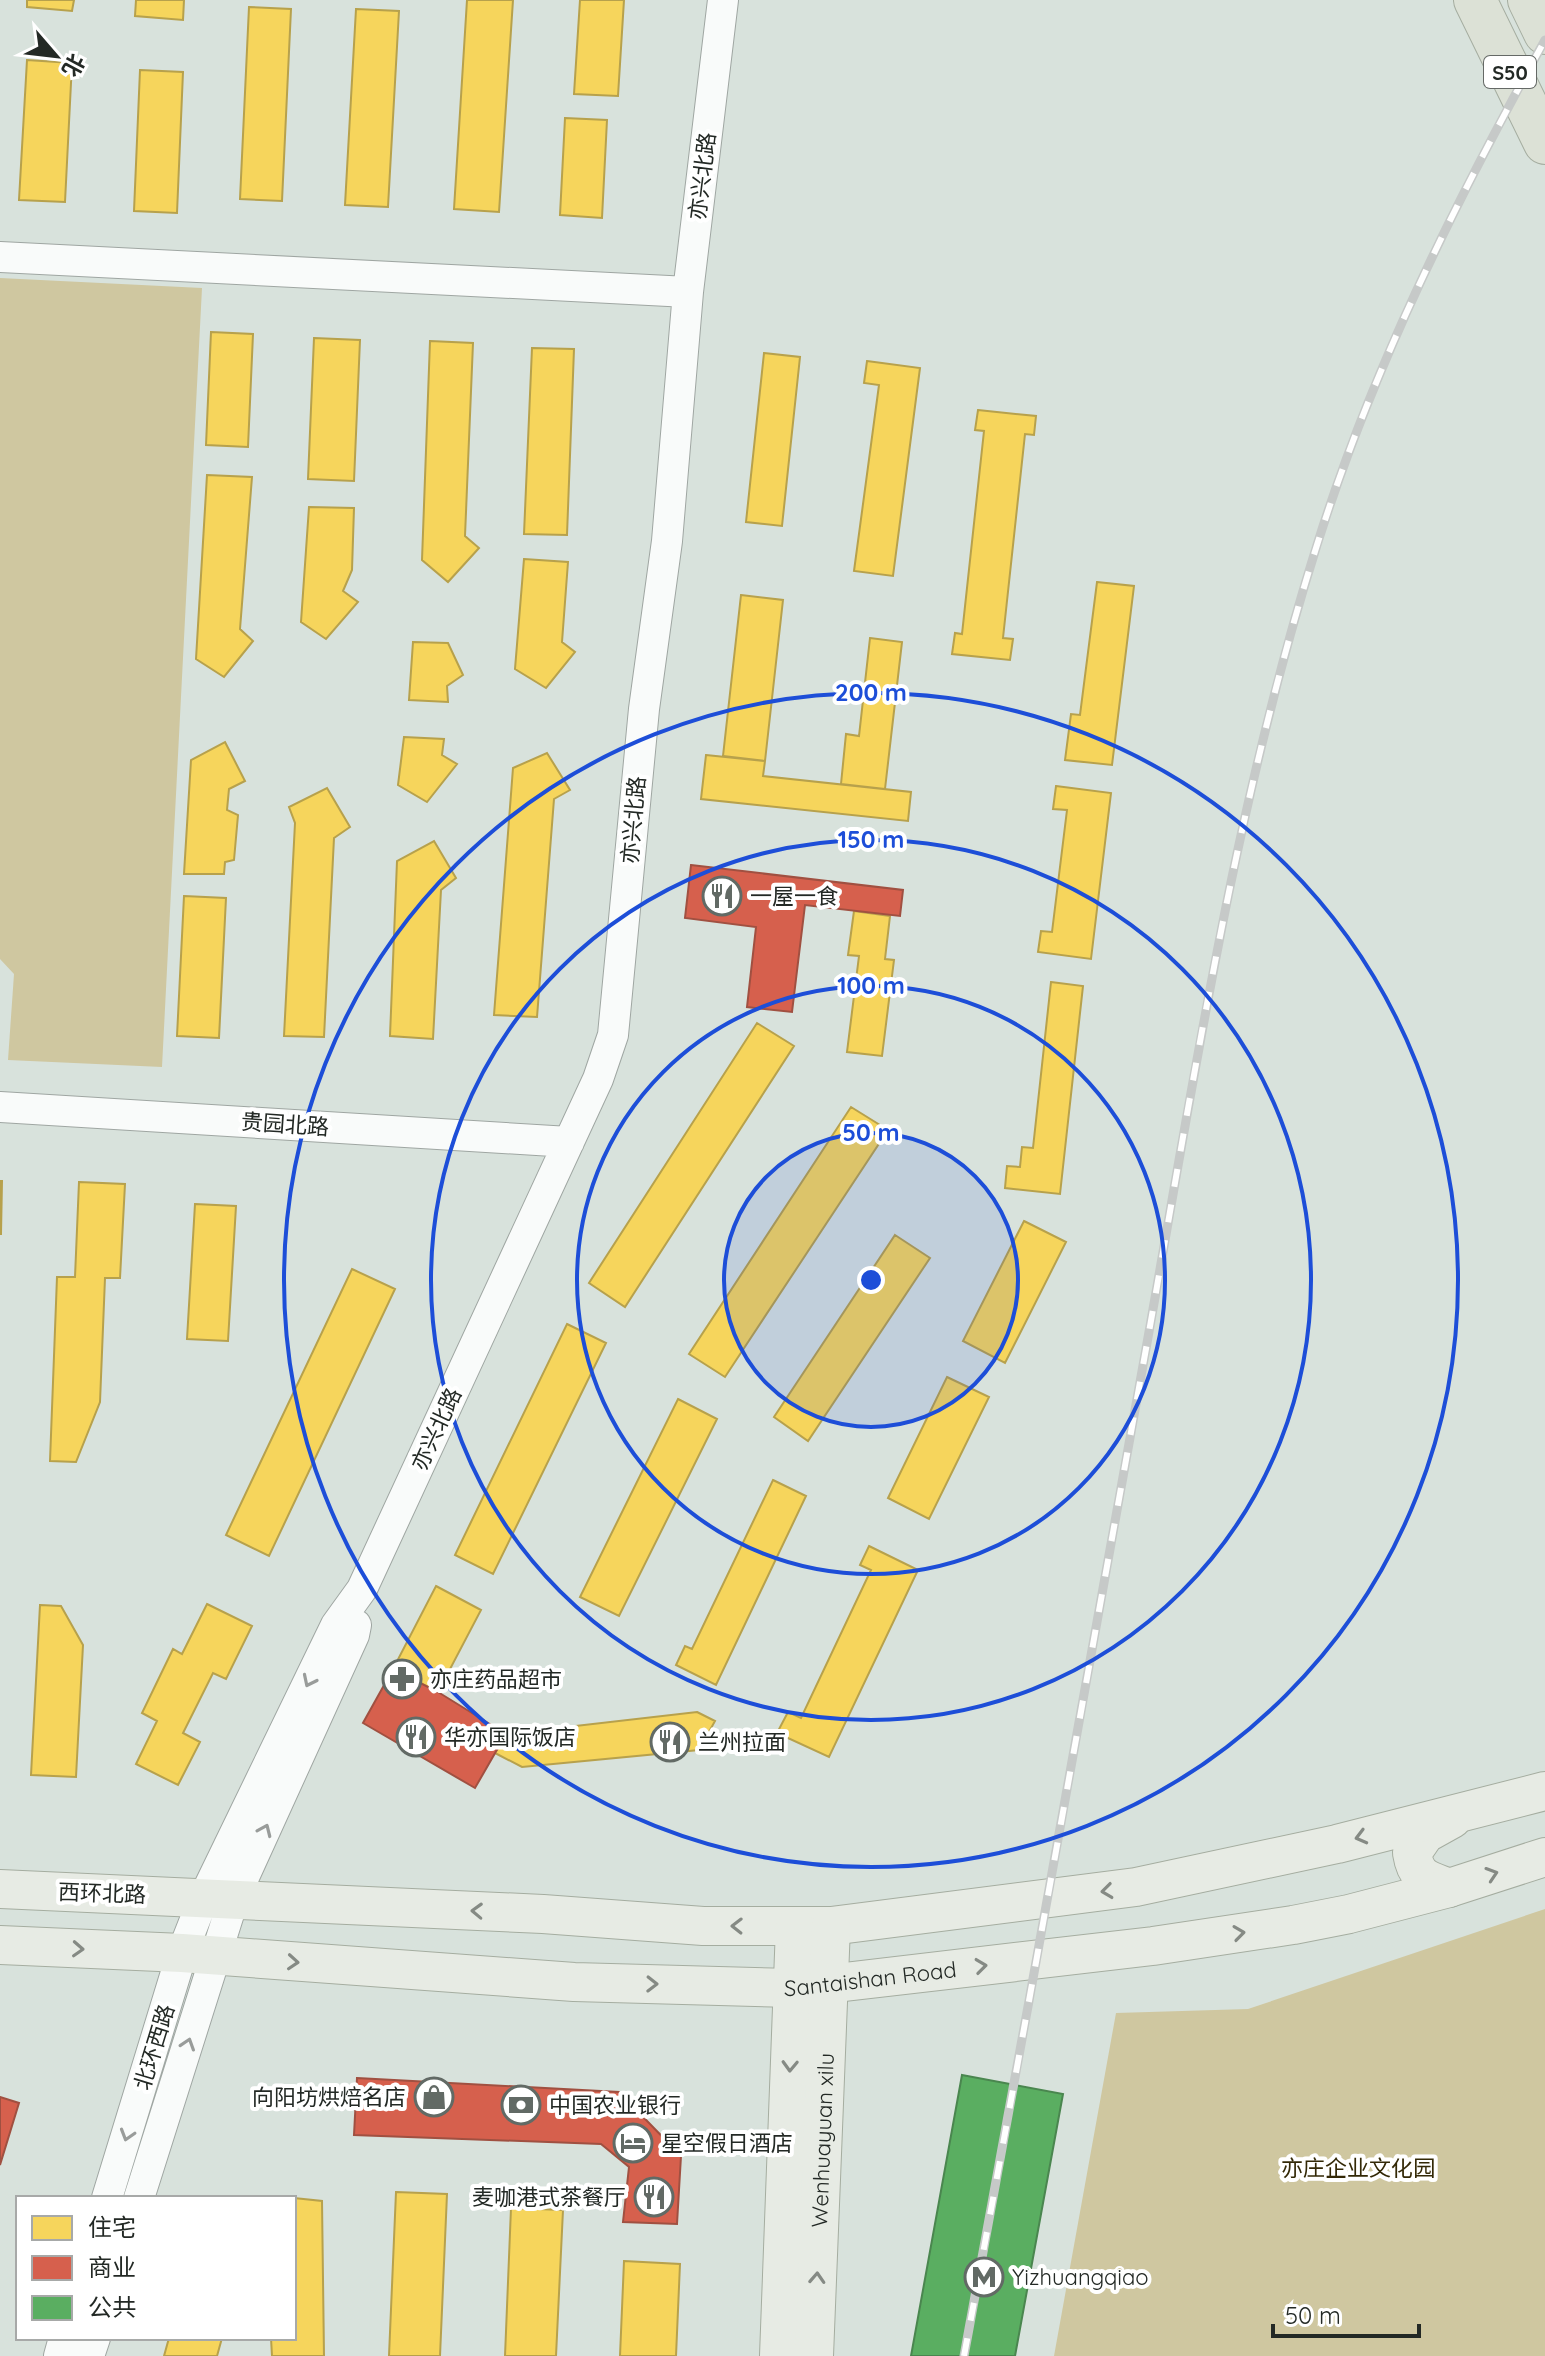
<svg xmlns="http://www.w3.org/2000/svg" width="1545" height="2356" viewBox="0 0 1545 2356" font-family="Quicksand,'Noto Sans SC',sans-serif">
	<style>
		.green { fill: #cfc7a0 }
		.homes { fill: #f6d55c; stroke: #b7a14c; stroke-width: 2 }
		.shops { fill: #d6604d; stroke: #a05041; stroke-width: 2 }
		.public { fill: #5aae61; stroke: #4a864f; stroke-width: 2 }
		.lines { fill: none; stroke-linecap: round; stroke-linejoin: round }
		.minor-casing { stroke: #9fa6a2; stroke-width: 32 }
		.major-casing { stroke: #a5ada0; stroke-width: 40 }
		.highway-casing { stroke: #a5ada0; stroke-width: 44 }
		.minor { stroke: #f9fbfa; stroke-width: 30 }
		.major { stroke: #e7ebe4; stroke-width: 38 }
		.highway { stroke: #dce1d6; stroke-width: 42 }
		.rail-casing { stroke: #c6c9c8; stroke-width: 9 }
		.rail { stroke: #fff; stroke-width: 6; stroke-dasharray: 18; stroke-linecap: butt }
		.oneway { stroke: #999c9a }
		.oneway2 { stroke: #858a84 }
		.ring { fill: none; stroke: #1d4ed8; stroke-width: 4 }
		.labels { text-anchor: middle; dominant-baseline: central; stroke-width: 8; stroke-linejoin: round; paint-order: stroke }
		.shield { fill: #fff; stroke: #656966; stroke-width: 2 }
		.shield-label { font-size: 20px; font-weight: bold; fill: #232925 }
		.street-label { font-size: 22px; fill: #232925; stroke: #fff }
		.poi-label { font-size: 22px; fill: #232925; stroke: #fff; text-anchor: start }
		.park-label { font-size: 22px; fill: #332806; stroke: #fff }
		.centre { fill: #1d4ed8; stroke: #fff; stroke-width: 4 }
		.ring-label { font-size: 24px; text-anchor: middle; font-weight: bold; fill: #1d4ed8; stroke: #fff; stroke-width: 8; stroke-linejoin: round; paint-order: stroke }
	</style>
	<rect width="100%" height="100%" fill="#d8e2dc"/>
	<path class="green" d="M0,278l202,10 -40,779 -154,-7 6,-86 -14,-15z
		M1545,1909v447h-491l62,-343 132,-4z"/>
	<path class="homes" d="M27,0h47l-2,11 -45,-4z
		M136,0h48l-1,20 -48,-4z
		M467,0h46l-14,212 -45,-3z
		M580,0h44l-6,96 -44,-2z
		M249,7l42,2 -9,192 -42,-2z
		M356,9l43,2 -11,196 -43,-2z
		M27,60l45,3 -7,139 -46,-2z
		M140,70l43,2 -6,141 -43,-2z
		M565,118l42,2 -5,98 -42,-3z
		M211,332l42,2 -5,113 -42,-2z
		M314,338l46,2 -6,141 -46,-2z
		M430,341l43,2 -8,193 14,12 -31,34 -26,-22z
		M532,348l42,1 -7,186 -43,-1z
		M764,353l36,4 -18,169 -36,-4z
		M867,361l53,7 -27,208 -39,-5 25,-186 -15,-2z
		M978,410l58,6 -2,19 -9,-1 -22,204 10,1 -3,21 -58,-6 3,-21 7,1 22,-203 -9,-1z
		M207,475l45,2 -12,152 13,12 -29,36 -28,-18z
		M309,507l45,1 -2,62 -9,21 15,11 -32,37 -25,-17z
		M524,559l44,3 -6,80 13,10 -29,36 -31,-19z
		M1097,582l37,4 -22,179 -47,-5 6,-46 9,1z
		M741,595l42,5 -18,161 -42,-5z
		M870,638l32,4 -17,147 -44,-5 5,-50 13,2z
		M413,642l35,1 15,32 -16,11 1,16 -39,-2z
		M404,737l40,2 -2,16 15,9 -30,38 -29,-17z
		M225,742l20,39 -16,8 -2,21 11,5 -4,45 -9,2 -1,12h-40l7,-114z
		M547,753l23,37 -16,9 -17,218 -43,-2 19,-247z
		M706,755l59,6 -2,15 148,16 -3,29 -207,-22z
		M1056,786l55,7 -20,166 -53,-7 3,-21 11,1 15,-122 -14,-1z
		M327,788l23,39 -16,11 -10,199 -40,-1 11,-213 -6,-16z
		M434,841l22,37 -15,12 -8,149 -43,-3 7,-175z
		M184,896l42,2 -7,140 -42,-2z
		M854,911l36,5 -5,43 9,1 -12,96 -35,-4 12,-96 -11,-1z
		M1051,982l32,4 -23,208 -55,-6 2,-22 13,1 2,-20 11,1z
		M757,1023l37,23 -169,261 -36,-24z
		M851,1107l37,23 -163,247 -36,-23z
		M0,1181h2l-1,53h-1z
		M79,1182l46,2 -5,94h-15l-5,124 -24,60 -26,-1 7,-184h18z
		M195,1204l41,2 -8,135 -41,-2z
		M1024,1221l42,21 -61,121 -42,-22z
		M895,1235l35,23 -122,183 -34,-24z
		M352,1269l43,20 -126,267 -43,-21z
		M567,1324l39,19 -113,231 -38,-19z
		M947,1377l42,20 -60,122 -41,-21z
		M678,1399l39,20 -98,197 -39,-19z
		M773,1480l33,16 -90,189 -40,-20 9,-19 7,3z
		M869,1546l49,24 -89,187 -52,-24 11,-21 13,6 70,-148 -11,-5z
		M436,1586l45,24 -43,82 -45,-23z
		M207,1604l45,22 -26,53 -13,-6 -30,60 17,9 -22,43 -42,-21 21,-43 -15,-8 31,-64 9,5z
		M40,1605l21,1 22,39 -7,132 -45,-2z
		M697,1712l18,9 -16,29 -177,17 -27,-14 11,-19z
		M396,2192l51,2 -7,162h-51z
		M294,2198l28,3 2,155h-52l-1,-18h23z
		M511,2208l52,2 -7,146h-51z
		M624,2261l56,3 -4,92h-56z
		M169,2338h53l-5,18h-53z"/>
	<path class="shops" d="M691,865l212,25 -3,26 -95,-11 -13,107 -45,-5 9,-80 -71,-9z
		M393,1669l45,23 68,42 -31,54 -112,-65z
		M357,2078l262,14 62,64 -4,68 -54,-2 6,-55 -28,-23 -247,-9z
		M0,2097l19,6 -19,62z"/>
	<path class="public" d="M962,2075l101,19 -48,262h-104z"/>
	<g class="lines">
		<defs>
			<path id="minor" d="M0,257l688,35
				M0,1107l569,35
				M107,2198l75,-245 22,-56 132,-272 26,-36 236,-510 15,-44 31,-326 23,-168 21,-249 35,-292
				M139,2198l94,-297 121,-266 2,-10
				M59,2356l5,-18
				M89,2356l6,-18"/>
			<g id="major">
				<path d="M1449,1888c-22,-9 -33,-9 -37,-35l13,-19 27,-15"/>
				<path d="M0,1889l543,25 160,12h128l305,-39 201,-43 208,-53"/>
				<path id="s1" d="M0,1945l182,8 392,29 219,6 360,-42 140,-21 56,-11 100,-26 96,-31"/>
				<path d="M779,2356l16,-429"/>
				<path id="s2" d="M814,2356l17,-430"/>
			</g>
			<path id="highway" d="M1475,0l70,143
				M1529,0l16,33"/>
		</defs>
		<use href="#minor" class="minor-casing"/>
		<use href="#major" class="major-casing"/>
		<use href="#highway" class="highway-casing"/>
		<use href="#minor" class="minor"/>
		<use href="#major" class="major"/>
		<use href="#highway" class="highway"/>
		<defs>
			<path id="rail" d="M964,2356c61,-328 119,-657 178,-985 50,-277 90,-557 175,-826 55,-176 139,-344 228,-505"/>
		</defs>
		<use href="#rail" class="rail-casing"/>
		<use href="#rail" class="rail"/>
	</g>
	<defs><path id="oneway-chevron" d="M-2-3.5L2.5 0L-2 3.5" fill="none" stroke-width="1.6" stroke-linecap="round" stroke-linejoin="round" transform="scale(2)"/></defs>
	<g class="oneway">
		<use href="#oneway-chevron" transform="translate(309 1681) rotate(116)"/>
		<use href="#oneway-chevron" transform="translate(265 1830) rotate(-66)"/>
		<use href="#oneway-chevron" transform="translate(188 2044) rotate(-72)"/>
		<use href="#oneway-chevron" transform="translate(127 2135) rotate(107)"/>
	</g>
	<g class="oneway2">
		<use href="#oneway-chevron" transform="translate(1361 1837) rotate(165)"/>
		<use href="#oneway-chevron" transform="translate(1492 1874) rotate(-18)"/>
		<use href="#oneway-chevron" transform="translate(1107 1891) rotate(173)"/>
		<use href="#oneway-chevron" transform="translate(477 1911) rotate(-178)"/>
		<use href="#oneway-chevron" transform="translate(737 1926) rotate(-179)"/>
		<use href="#oneway-chevron" transform="translate(1239 1933) rotate(-8)"/>
		<use href="#oneway-chevron" transform="translate(78 1949) rotate(3)"/>
		<use href="#oneway-chevron" transform="translate(293 1962) rotate(4)"/>
		<use href="#oneway-chevron" transform="translate(981 1966) rotate(-7)"/>
		<use href="#oneway-chevron" transform="translate(652 1984) rotate(1)"/>
		<use href="#oneway-chevron" transform="translate(790 2066) rotate(92)"/>
		<use href="#oneway-chevron" transform="translate(817 2278) rotate(-87)"/>
	</g>
	<circle cx="871" cy="1280" r="147" fill="#1d4ed8" fill-opacity=".12"/>
	<g class="ring">
		<circle cx="871" cy="1280" r="147"/>
		<circle cx="871" cy="1280" r="294"/>
		<circle cx="871" cy="1280" r="440"/>
		<circle cx="871" cy="1280" r="587"/>
	</g>
	<defs>
		<symbol id="restaurant-ring" viewBox="-11 -11 22 22"><circle r="9.5" fill="#fff" stroke="#626a65" stroke-width="1.5"/><path d="M-5-6h1v4h1v-4h1v4h1v-4h1v5L-1.5 .5V6h-2V.5L-5-1ZM5-6V6H3V1.5H1.5Q1.5-4 5-6Z" fill="#626a65"/></symbol>
		<symbol id="pharmacy-ring" viewBox="-11 -11 22 22"><circle r="9.5" fill="#fff" stroke="#626a65" stroke-width="1.5"/><path d="M-2-6h4v4h4v4h-4v4h-4v-4h-4v-4h4Z" fill="#626a65"/></symbol>
		<symbol id="shop-ring" viewBox="-11 -11 22 22"><circle r="9.5" fill="#fff" stroke="#626a65" stroke-width="1.5"/><path d="M-5-2.5h2.3a2.7 3.5 0 0 1 5.4 0H5L5.5 6h-11ZM-1.5-2.5h3a1.5 2.3 0 0 0-3 0Z" fill="#626a65"/></symbol>
		<symbol id="bank-ring" viewBox="-11 -11 22 22"><circle r="9.5" fill="#fff" stroke="#626a65" stroke-width="1.5"/><path d="M-6-4H6V4H-6ZM0-2.3a2.3 2.3 0 1 0 0 4.6a2.3 2.3 0 1 0 0-4.6Z" fill="#626a65"/></symbol>
		<symbol id="hotel-ring" viewBox="-11 -11 22 22"><circle r="9.5" fill="#fff" stroke="#626a65" stroke-width="1.5"/><path d="M-6-4.5h1.5V1H6V5H4.5V3h-9V5H-6ZM-4 0a1.8 1.8 0 1 1 3.6 0ZM.5 0V-2.5h3Q6-2.5 6 0Z" fill="#626a65"/></symbol>
		<symbol id="metro-ring" viewBox="-11 -11 22 22"><circle r="9.5" fill="#fff" stroke="#626a65" stroke-width="1.5"/><path d="M-5.5 5V-5H-3L0 0L3-5H5.5V5H3V-.5L0 4L-3-.5V5Z" fill="#626a65"/></symbol>
	</defs>
	<g fill-rule="evenodd">
		<use href="#restaurant-ring" x="700" y="874" width="44" height="44"/>
		<use href="#pharmacy-ring" x="380" y="1657" width="44" height="44"/>
		<use href="#restaurant-ring" x="394" y="1715" width="44" height="44"/>
		<use href="#restaurant-ring" x="648" y="1720" width="44" height="44"/>
		<use href="#shop-ring" x="412" y="2075" width="44" height="44"/>
		<use href="#bank-ring" x="499" y="2083" width="44" height="44"/>
		<use href="#hotel-ring" x="611" y="2121" width="44" height="44"/>
		<use href="#restaurant-ring" x="632" y="2175" width="44" height="44"/>
		<use href="#metro-ring" x="962" y="2255" width="44" height="44"/>
	</g>
	<g class="labels">
		<rect class="shield" x="1484" y="56" width="52" height="32" rx="6"/>
		<g class="shield-label">
			<text x="1510" y="72">S50</text>
		</g>
		<g class="street-label">
			<text transform="translate(702 176) rotate(-83)">亦兴北路</text>
			<text transform="translate(633 820) rotate(-85)">亦兴北路</text>
			<text transform="translate(285 1124) rotate(4)">贵园北路</text>
			<text transform="translate(436 1429) rotate(-65)">亦兴北路</text>
			<text transform="translate(102 1893) rotate(2)">西环北路</text>
			<text stroke="none"><textPath href="#s1" startOffset="872">Santaishan Road</textPath></text>
			<text transform="translate(154 2047) rotate(-73)">北环西路</text>
			<text stroke="none"><textPath href="#s2" startOffset="216">Wenhuayuan xilu</textPath></text>
		</g>
		<g class="poi-label">
			<text x="750" y="896">一屋一食</text>
			<text x="430" y="1679">亦庄药品超市</text>
			<text x="444" y="1737">华亦国际饭店</text>
			<text x="698" y="1742">兰州拉面</text>
			<text x="406" y="2097" text-anchor="end">向阳坊烘焙名店</text>
			<text x="549" y="2105">中国农业银行</text>
			<text x="661" y="2143">星空假日酒店</text>
			<text x="626" y="2197" text-anchor="end">麦咖港式茶餐厅</text>
			<text x="1012" y="2277">Yizhuangqiao</text>
		</g>
		<g class="park-label">
			<text x="1358" y="2168">亦庄企业文化园</text>
		</g>
	</g>
	<circle cx="871" cy="1280" r="12" class="centre"/>
	<g class="ring-label">
		<text x="871" y="701">200 m</text>
		<text x="871" y="848">150 m</text>
		<text x="871" y="994">100 m</text>
		<text x="871" y="1141">50 m</text>
	</g>
	<rect x="16" y="2196" width="280" height="144" fill="#ffffff" stroke="#a7a9a8" stroke-width="2"/>
	<rect x="32" y="2216" width="40" height="24" fill="#f6d55c" stroke="#a7a9a8" stroke-width="2"/>
	<text x="88" y="2236" font-size="24" fill="#232925">住宅</text>
	<rect x="32" y="2256" width="40" height="24" fill="#d6604d" stroke="#a7a9a8" stroke-width="2"/>
	<text x="88" y="2276" font-size="24" fill="#232925">商业</text>
	<rect x="32" y="2296" width="40" height="24" fill="#5aae61" stroke="#a7a9a8" stroke-width="2"/>
	<text x="88" y="2316" font-size="24" fill="#232925">公共</text>
	<g transform="translate(56 56) rotate(118)" stroke="#ffffff" stroke-width="6" paint-order="stroke">
	<path d="M0-6L14 30L0 20L-14 30Z" fill="#232925"/>
	<text y="-12" font-size="22" font-weight="bold" text-anchor="middle" fill="#232925">北</text>
	</g>
	<path d="M1273 2324v12h146v-12" fill="none" stroke="#232925" stroke-width="4"/>
	<text x="1285" y="2324" font-size="24" fill="#232925" stroke="#ffffff" stroke-width="6" paint-order="stroke">50 m</text>
</svg>
